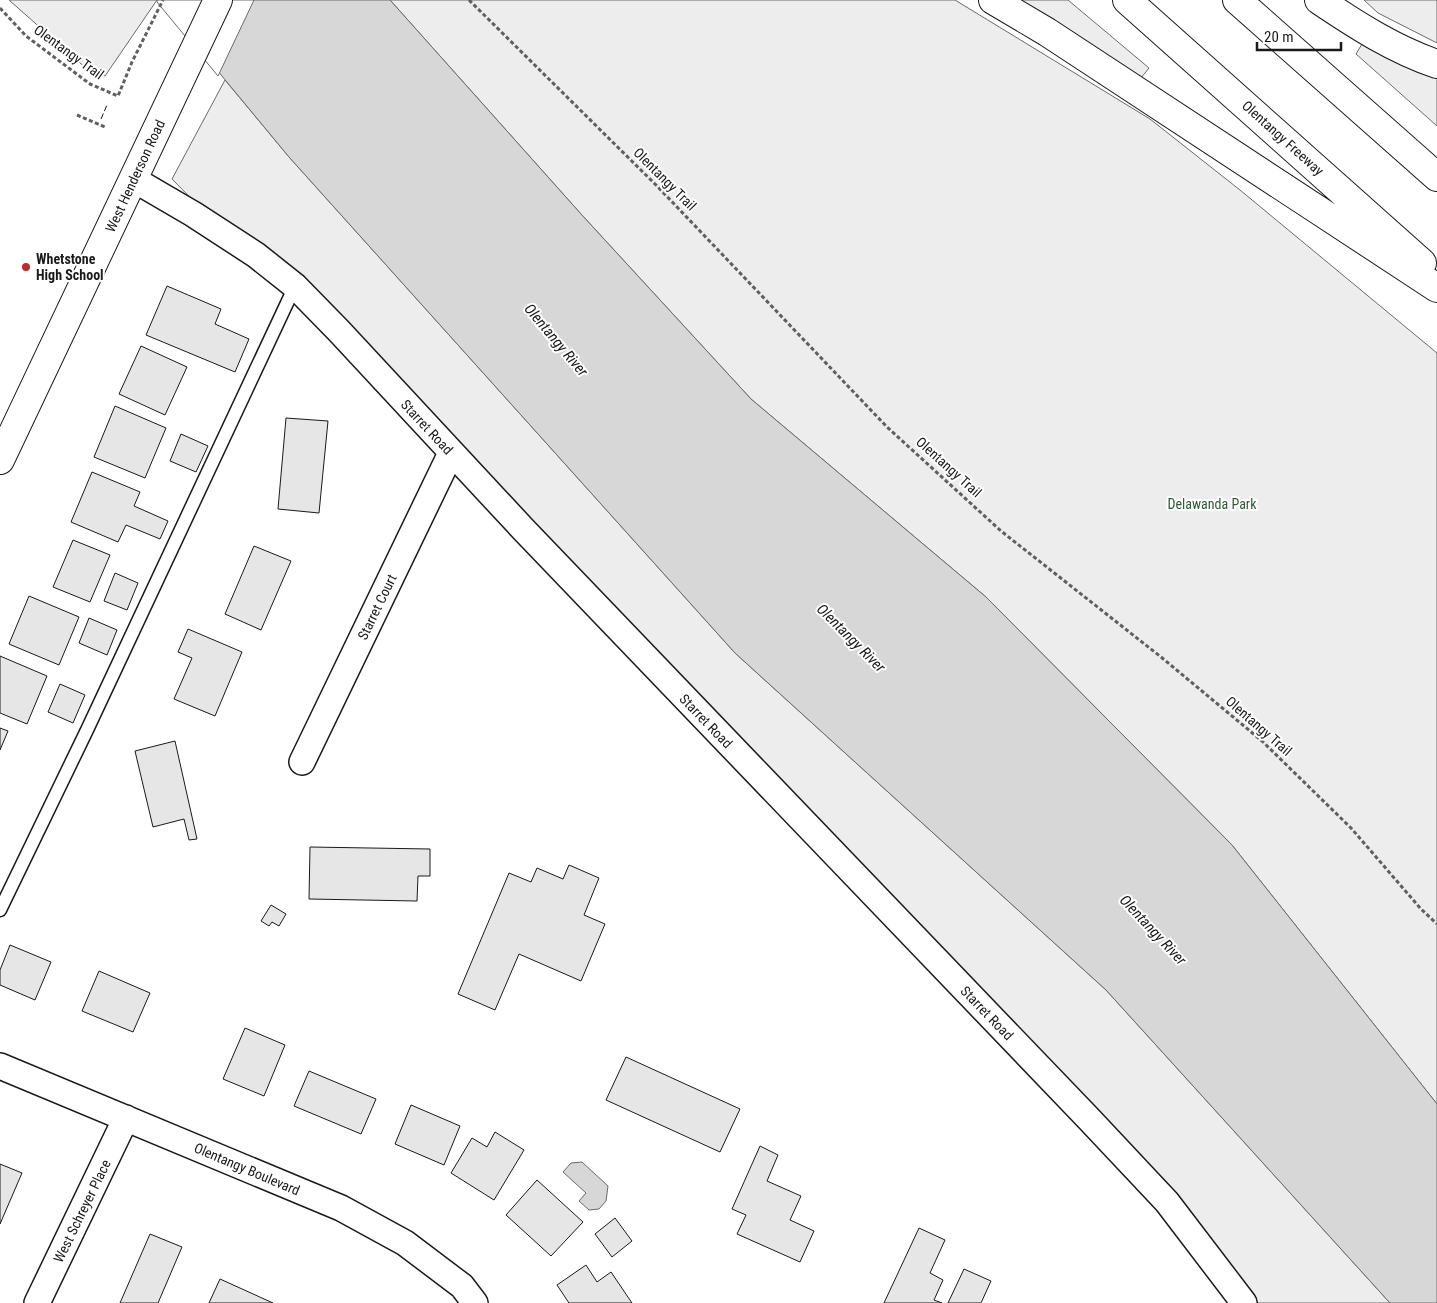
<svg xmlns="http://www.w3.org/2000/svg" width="1437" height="1303" viewBox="0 0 1437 1303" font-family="'Roboto Condensed',sans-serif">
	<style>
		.built { fill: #ededed; stroke: #6a6a6a }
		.water { fill: #d7d7d7; stroke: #6a6a6a }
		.pier { fill: #fff; stroke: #6a6a6a }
		.building { fill: #e6e6e6; stroke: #1a1a1a }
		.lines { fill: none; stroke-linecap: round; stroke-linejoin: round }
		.lane-casing { stroke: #1a1a1a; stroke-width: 15 }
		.street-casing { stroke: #1a1a1a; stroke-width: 28 }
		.secondary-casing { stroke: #1a1a1a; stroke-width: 30 }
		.highway-casing { stroke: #1a1a1a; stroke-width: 30 }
		.path { stroke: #5f5f5f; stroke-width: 3; stroke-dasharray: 4 2.5; stroke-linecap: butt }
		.lane { stroke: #fff; stroke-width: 12 }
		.street { stroke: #fff; stroke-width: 25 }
		.secondary { stroke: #fff; stroke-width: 28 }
		.highway { stroke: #fff; stroke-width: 28 }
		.fence { stroke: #1a1a1a; stroke-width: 1; stroke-dasharray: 6 2.5; stroke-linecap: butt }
		.poi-dot { fill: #c62828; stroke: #fff; stroke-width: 2 }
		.labels { text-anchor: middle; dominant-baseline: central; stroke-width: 4; stroke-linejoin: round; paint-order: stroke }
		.street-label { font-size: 14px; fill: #1a1a1a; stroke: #fff }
		.poi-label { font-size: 14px; font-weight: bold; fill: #1a1a1a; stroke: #fff; text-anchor: start }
		.park-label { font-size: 14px; fill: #2b5a34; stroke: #fff }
		.water-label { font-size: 15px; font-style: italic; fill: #1a1a1a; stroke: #fff }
	</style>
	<rect width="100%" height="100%" fill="#fff"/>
	<path class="built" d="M9,0h148l-52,76 -17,-6z
		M390,0h565l195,119 90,71 197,163v751l-205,-259 -246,-248 -235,-198 -170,-185z
		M1017,0h51l81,68 -8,10 -62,-42z
		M1364,0h73v43l-59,-30z
		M1362,44l75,33v49l-81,-72z
		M225,80l64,77 446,496 371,337 284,313h-148l-265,-306 -805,-818z"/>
	<path class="water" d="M159,0h231l191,214 170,185 235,198 246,248 205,259v199h-47l-284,-313 -371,-337 -446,-496z
		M582,1162l26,24 -2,15 -7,8 -10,1 -10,-9 7,-8 -23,-21 8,-9z"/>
	<path class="pier" d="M157,0h97l-36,76 -61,-74z"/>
	<path class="building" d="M167,286l54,23 -6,15 34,15 -14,33 -89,-37z
		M141,346l46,21 -22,48 -46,-21z
		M115,406l51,22 -21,50 -51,-21z
		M286,418l42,3 -9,92 -41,-4z
		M181,434l27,12 -12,26 -26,-11z
		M92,472l48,20 -6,14 34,15 -8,18 -34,-14 -8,17 -47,-20z
		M73,540l37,15 -20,47 -37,-15z
		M254,546l37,15 -30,69 -36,-16z
		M115,573l23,10 -11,27 -23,-9z
		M29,596l50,21 -20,48 -50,-21z
		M89,618l28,12 -10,25 -28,-12z
		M188,629l54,23 -27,64 -41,-17 18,-41 -14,-6z
		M0,656l47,20 -20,48 -27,-11z
		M60,684l25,11 -12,28 -25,-11z
		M0,728l8,3 -8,19z
		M175,741l22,98 -8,1 -5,-21 -31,8 -18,-76z
		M310,847l120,2v27h-12l-1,25 -108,-2z
		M569,865l30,13 -15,37 21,9 -24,57 -62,-27 -24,56 -37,-16 51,-121 22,9 6,-14 26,11z
		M271,905l15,9 -7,12 -7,-4 -3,4 -8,-5z
		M10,945l41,17 -16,38 -35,-15v-15z
		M99,971l51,22 -17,39 -51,-21z
		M245,1028l40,17 -21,51 -41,-17z
		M626,1057l114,52 -20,43 -114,-52z
		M309,1071l67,28 -15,35 -67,-28z
		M411,1105l49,21 -16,39 -49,-21z
		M495,1132l29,18 -30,50 -43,-27 21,-35 15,9z
		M760,1146l18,9 -11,26 34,15 -11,24 24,11 -14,31 -63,-28 9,-19 -14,-6z
		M0,1164l22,9 -22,51z
		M537,1180l46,42 -32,34 -45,-41z
		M615,1218l17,23 -20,16 -17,-23z
		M919,1228l26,12 -15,33 13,7 -9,20 8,3h-58z
		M150,1234l32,13 -24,56h-38z
		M586,1265l11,17 14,-10 21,31h-63l-12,-18z
		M964,1269l27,12 -10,22h-33z
		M220,1279l53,24h-64z"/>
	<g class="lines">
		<defs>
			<path id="lane" d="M0,910l87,-180 208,-444"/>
			<path id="street" d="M133,179l60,35 63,41 39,31 44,45 184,198 566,590 78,83 77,101
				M302,762l149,-309
				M0,1066l341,142 64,35 57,43 13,17
				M37,1303l89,-185"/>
			<path id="secondary" d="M0,460l218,-460"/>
			<path id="highway" d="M993,0l54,32 390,256
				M1127,0l295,263
				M1237,0l200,177
				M1319,0c37,25 76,50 118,64"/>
		</defs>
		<use href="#lane" class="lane-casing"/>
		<use href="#street" class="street-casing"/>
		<use href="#secondary" class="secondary-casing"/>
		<use href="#highway" class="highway-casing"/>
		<path class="path" d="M469,0l187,185 231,242 114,104 160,126 101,84 89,87 70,81 16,15
			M0,8l26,28 64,48 28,12 14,-34 31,-62
			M77,115l28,12"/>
		<use href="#lane" class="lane"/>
		<use href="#street" class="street"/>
		<use href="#secondary" class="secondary"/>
		<use href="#highway" class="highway"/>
		<path class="fence" d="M101,119l6,-14"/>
	</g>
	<circle class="poi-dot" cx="26" cy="267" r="5"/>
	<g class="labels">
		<g class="street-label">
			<text transform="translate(69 52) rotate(36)">Olentangy Trail</text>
			<text transform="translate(1283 138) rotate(42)">Olentangy Freeway</text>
			<text transform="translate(135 176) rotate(-65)">West Henderson Road</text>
			<text transform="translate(665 179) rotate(45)">Olentangy Trail</text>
			<text transform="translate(427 427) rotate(47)">Starret Road</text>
			<text transform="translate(949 467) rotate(42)">Olentangy Trail</text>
			<text transform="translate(377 607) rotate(-64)">Starret Court</text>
			<text transform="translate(706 721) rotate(46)">Starret Road</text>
			<text transform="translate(1259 726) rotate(41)">Olentangy Trail</text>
			<text transform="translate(987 1013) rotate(46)">Starret Road</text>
			<text transform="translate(247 1169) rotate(23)">Olentangy Boulevard</text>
			<text transform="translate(82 1211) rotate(-64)">West Schreyer Place</text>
		</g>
		<g class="poi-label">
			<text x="36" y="259">Whetstone<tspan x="36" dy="16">High School</tspan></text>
		</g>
		<g class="park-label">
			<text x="1212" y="504">Delawanda Park</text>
		</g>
		<g class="water-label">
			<text transform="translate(556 340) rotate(50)">Olentangy River</text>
			<text transform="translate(851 638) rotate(45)">Olentangy River</text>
			<text transform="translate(1153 930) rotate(47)">Olentangy River</text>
		</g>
	</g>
	<path d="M1257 42v8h84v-8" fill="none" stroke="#1a1a1a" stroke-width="2.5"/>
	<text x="1264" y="42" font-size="15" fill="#1a1a1a" stroke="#ffffff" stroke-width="4" paint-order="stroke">20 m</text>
</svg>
